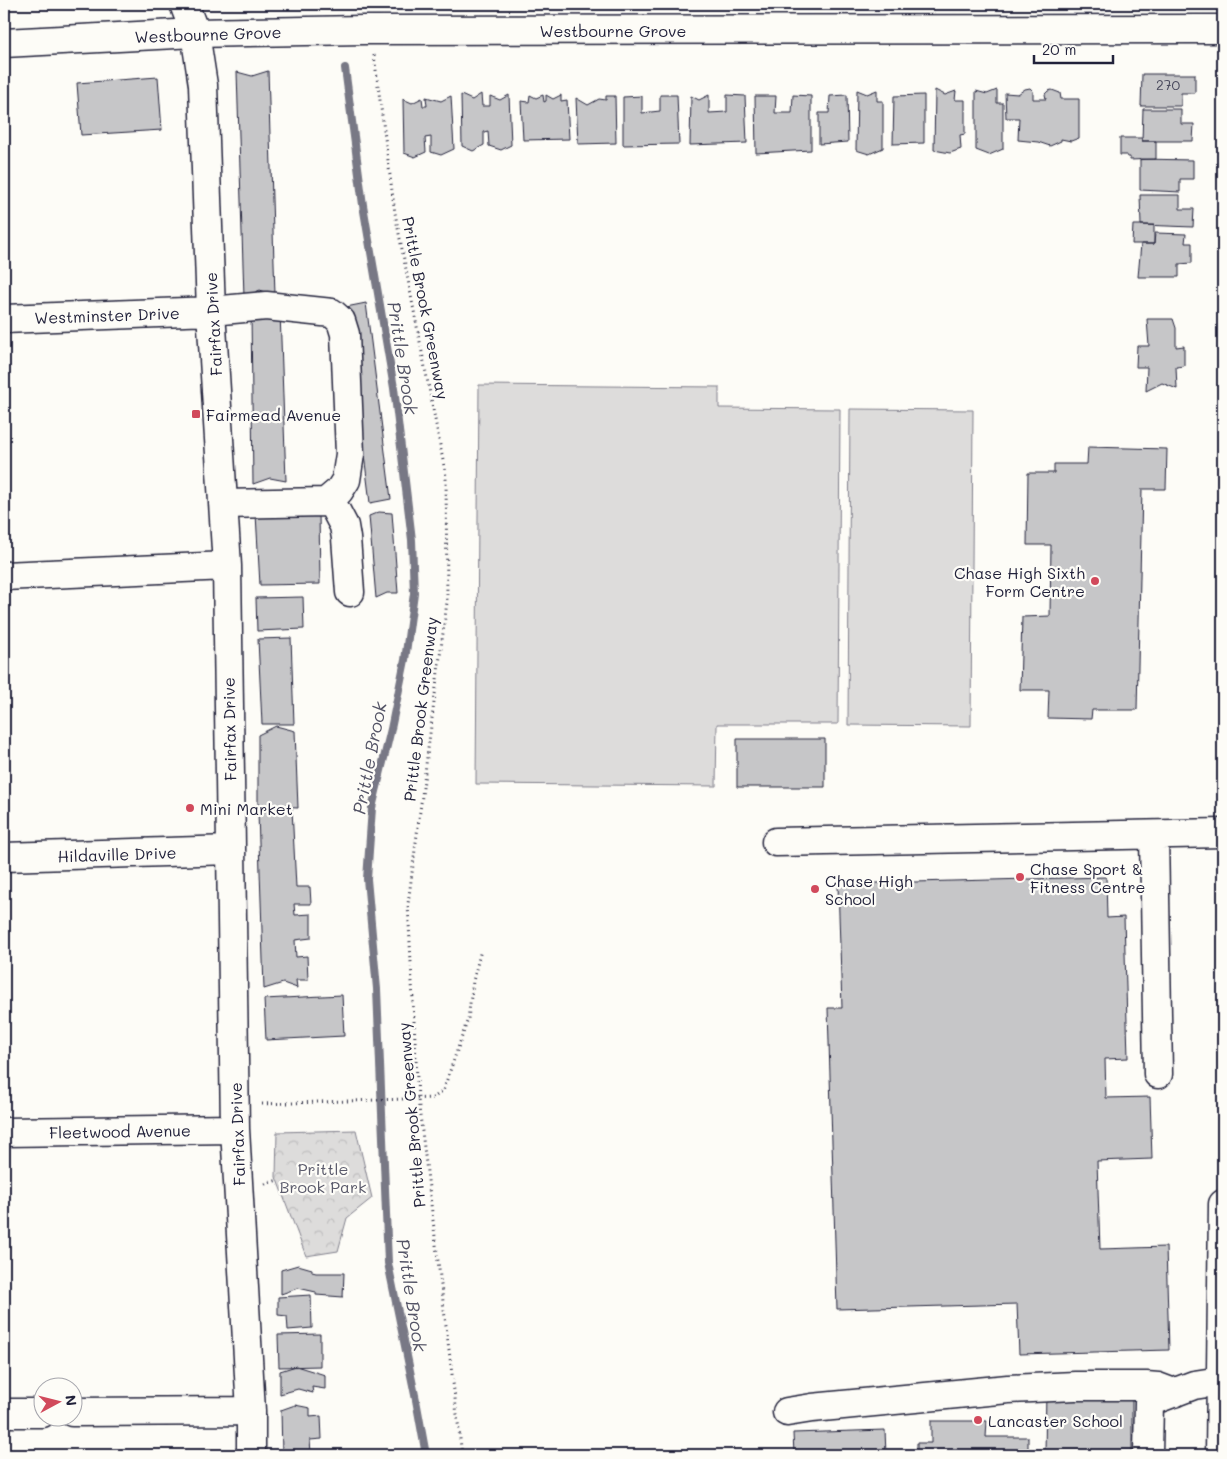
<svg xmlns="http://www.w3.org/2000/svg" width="1227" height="1459" viewBox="0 0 1227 1459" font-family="Mali,sans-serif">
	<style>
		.park { fill: url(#park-crowns); stroke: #807f8b }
		.garden { fill: #dddcdb; stroke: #807f8b }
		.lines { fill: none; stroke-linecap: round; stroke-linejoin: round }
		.stream { stroke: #787885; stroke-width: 8 }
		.building { fill: #c6c6c8; stroke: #22223b }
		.minor-casing { stroke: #22223b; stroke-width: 31 }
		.major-casing { stroke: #22223b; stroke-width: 31 }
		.path { stroke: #22223b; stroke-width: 3; stroke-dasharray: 1 4; stroke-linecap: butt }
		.minor { stroke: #fdfcf7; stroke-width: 28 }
		.major { stroke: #fdfcf7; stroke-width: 28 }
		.poi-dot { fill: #d1495b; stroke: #fdfcf7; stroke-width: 2 }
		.labels { text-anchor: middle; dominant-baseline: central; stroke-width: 4.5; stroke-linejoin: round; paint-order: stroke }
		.number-label { font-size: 14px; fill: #4b4b5e }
		.street-label { font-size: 16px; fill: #22223b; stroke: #fdfcf7 }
		.poi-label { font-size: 16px; fill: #22223b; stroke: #fdfcf7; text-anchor: start }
		.park-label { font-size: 16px; fill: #5a5a6b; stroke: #fdfcf7 }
		.water-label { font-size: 18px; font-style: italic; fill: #545466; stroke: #fdfcf7 }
	</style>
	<defs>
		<pattern id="park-crowns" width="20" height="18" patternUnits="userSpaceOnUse" patternTransform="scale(1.25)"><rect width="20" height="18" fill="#dddcdb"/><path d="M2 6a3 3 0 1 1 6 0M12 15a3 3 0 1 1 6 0" fill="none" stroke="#bdbcbd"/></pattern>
	</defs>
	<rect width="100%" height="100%" fill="#fdfcf7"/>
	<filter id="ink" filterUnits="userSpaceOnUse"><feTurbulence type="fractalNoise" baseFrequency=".02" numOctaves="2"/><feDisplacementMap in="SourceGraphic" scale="10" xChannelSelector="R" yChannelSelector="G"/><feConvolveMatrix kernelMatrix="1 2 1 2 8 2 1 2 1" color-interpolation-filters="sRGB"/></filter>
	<g filter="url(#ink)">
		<path class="park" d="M356,1130l16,68 -25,20 -9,33 -32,5 -30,-79 1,-45z"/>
		<path class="garden" d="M479,385l240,2v21l121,1 -2,315h-121l-1,62 -240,-2z
			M850,409l123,1 -2,316 -123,-1z"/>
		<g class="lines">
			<path class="stream" d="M345,68l18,137 31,183 18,152 2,53 -9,67 -14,69 -19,79 -5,71 10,110 11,274 28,137 10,55"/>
		</g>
		<path class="building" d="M268,71l7,224 -15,-5 -16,7 -7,-225 15,4z
			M1142,74h53v19h-14v13h-40z
			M158,77l4,53 -81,5 -4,-52z
			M1030,88l3,3v8h13l-1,-5 3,-3 4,-1 8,3 1,6h18v39l-8,3 -10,-2v2l-11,5 -12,-4 -20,-2 1,-22h-13l-1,-25 13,1 7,-5z
			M857,90l10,4 10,-4v11h6v47l-14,6 -13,-4z
			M935,90l10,5 11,-4 -1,9h10v34l-5,1 1,14 -11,4 -16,-3z
			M997,90v13h6v46l-14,6 -13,-5v-59l11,3z
			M481,94l1,12h8v-10l10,4 9,-5 2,50 -10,5 -12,-4 -1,-15 -4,1v13l-11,6 -11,-5 -1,-51 11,5z
			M530,95l6,3 7,-3 1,7 2,-1v-6l7,4 8,-4v6l6,-1 2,39 -46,1 -2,-39 8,1z
			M660,95h17l2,49 -56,1v-48l19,-1v17l18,-2z
			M709,95v18l18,-1v-17l18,1 2,47 -57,2 1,-49 8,4z
			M793,95l18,1v54l-55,3 -1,-57h21l-1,17h17z
			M847,95l1,47 -29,2v-31h10l1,-17z
			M924,95v48l-31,1 1,-48z
			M451,96l3,53 -13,6 -10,-3v-15l-6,1 1,14 -11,5 -11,-4 -1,-54 9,4 10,-5 1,8h4l-1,-9 15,4z
			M606,96h9l1,47 -38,1 -2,-46 12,7 11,-6 7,1z
			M1143,109h38v15h13l-1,17h-51z
			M1120,138h22v3h14v18l-26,1v-3h-3v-2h-7z
			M1140,159l53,1v19h-13v13l-40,-2z
			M1140,195h40v14h14l-1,18 -52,-2z
			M1133,225h21v19h-22z
			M1155,233l31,1 -1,9h7v20l-13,1v13h-41l3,-33h13z
			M366,303l25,196 -21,4 -24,-196z
			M280,312l6,169 -16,-3 -17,6 -2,-171z
			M1147,319h26l3,9v19l8,-1v20l-8,1 1,22 -15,-6 -16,8 1,-24h-11l1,-21h12z
			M1088,447l79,2 -1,40h-24l-5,221h-45l-1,9 -43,-1 1,-28h-29l2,-73 28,-1 1,-71h-24l1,-72h26v-9h33z
			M319,512l1,72 -60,1 -4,-71z
			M379,512l13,1 6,80h-11l-11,5 -7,-82z
			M303,597l1,32 -47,2 -1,-33z
			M291,638l3,86h-32l-4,-85z
			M276,726l19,5 3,77 -22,-1 -18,6v-78z
			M737,739h88v48h-88z
			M276,807l16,2 4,78h14l1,17h-17l1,11 16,-1v24l-16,2 1,17 11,-1 1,24h-12l1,8 -14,-5 -19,6 -6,-176z
			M1106,877l1,41 17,-1 4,141 -23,1 1,39 44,-1 2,62 -55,2 3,88 66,-2 3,103 -150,4 -2,-50 -180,5 -9,-301h14l-4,-124z
			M342,995l2,41 -78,4 -2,-41z
			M298,1265l14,4v3l4,1h28l-1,24 -27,-2v-3l-18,-4 -17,6v-24z
			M311,1295l1,33 -24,2 -1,-14 -9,-1v-18z
			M320,1334v32l-41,1 -1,-32z
			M296,1366l29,9v14l-13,-2 1,6 -15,-4 -18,5v-23z
			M1046,1390l86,1v64h-87z
			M295,1405l15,3v9l11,-1 1,23 -12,1 1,13h11v2h-40l-1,-45z
			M931,1421h56l-1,16h42v18h-111v-12h14z
			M885,1430l1,25h-92l-1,-22z"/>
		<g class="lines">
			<defs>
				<path id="minor" d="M184,4l11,29 8,52 8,226 16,255 8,563 16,282v44
					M4,319l207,-8 55,-5 66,7 9,8 4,13 5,120 -4,26 -7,11 -13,11
					M223,504l103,-2 7,3 11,21 2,12 4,54
					M4,576l223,-10
					M1154,835l4,239
					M776,842l447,-9
					M4,857l227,-7
					M4,1132l231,-3
					M72,1412l179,-1
					M787,1412l25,-4 196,-19 67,-3h71l12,1 16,6
					M4,1413h38
					M1148,1455l1,-53 45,-17 26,-4
					M1220,1455l3,-251"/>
				<path id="major" d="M4,43l191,-10 169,-3 859,-1"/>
			</defs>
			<use href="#minor" class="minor-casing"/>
			<use href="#major" class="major-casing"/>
			<path class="path" d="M374,55l21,158 51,263 1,126 -39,302 10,195 44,356
				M262,1104l171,-6 10,-7 25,-72 5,-38 8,-31
				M265,1184l13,-4"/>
			<use href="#minor" class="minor"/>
			<use href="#major" class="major"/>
		</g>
	</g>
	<g class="poi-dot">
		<rect x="191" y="409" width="10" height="10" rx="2.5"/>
		<circle cx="1095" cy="581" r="5"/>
		<circle cx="190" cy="808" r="5"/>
		<circle cx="1020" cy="877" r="5"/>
		<circle cx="815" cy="889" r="5"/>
		<circle cx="978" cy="1420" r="5"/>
	</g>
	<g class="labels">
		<g class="number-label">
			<text x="1168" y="84">270</text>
		</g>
		<g class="street-label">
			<text x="613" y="30">Westbourne Grove</text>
			<text transform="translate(208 34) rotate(-2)">Westbourne Grove</text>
			<text transform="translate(426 308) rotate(79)">Prittle Brook Greenway</text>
			<text transform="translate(107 315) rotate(-2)">Westminster Drive</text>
			<text transform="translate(213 324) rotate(-93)">Fairfax Drive</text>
			<text transform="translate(420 709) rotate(-83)">Prittle Brook Greenway</text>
			<text transform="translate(229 729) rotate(-91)">Fairfax Drive</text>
			<text transform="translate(117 854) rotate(-2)">Hildaville Drive</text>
			<text transform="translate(411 1115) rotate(-95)">Prittle Brook Greenway</text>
			<text transform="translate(120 1131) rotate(-1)">Fleetwood Avenue</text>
			<text transform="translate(237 1134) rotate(-92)">Fairfax Drive</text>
		</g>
		<g class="poi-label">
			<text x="206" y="414">Fairmead Avenue</text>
			<text x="1085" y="572" text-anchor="end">Chase High Sixth<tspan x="1085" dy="18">Form Centre</tspan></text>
			<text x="200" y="808">Mini Market</text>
			<text x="1030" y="868">Chase Sport &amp;<tspan x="1030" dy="18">Fitness Centre</tspan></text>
			<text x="825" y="880">Chase High<tspan x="825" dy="18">School</tspan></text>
			<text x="988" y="1420">Lancaster School</text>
		</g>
		<g class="park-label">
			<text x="323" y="1168">Prittle<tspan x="323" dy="18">Brook Park</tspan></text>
		</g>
		<g class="water-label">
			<text transform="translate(403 358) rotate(81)">Prittle Brook</text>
			<text transform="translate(369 758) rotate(-79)">Prittle Brook</text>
			<text transform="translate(412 1295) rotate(81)">Prittle Brook</text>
		</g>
	</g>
	<rect width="1227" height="1459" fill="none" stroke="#fdfcf7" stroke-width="20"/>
	<rect x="10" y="10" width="1207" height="1439" fill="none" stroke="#22223b" stroke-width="2" filter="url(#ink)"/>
	<g transform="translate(58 1402) rotate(83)"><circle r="24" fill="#fdfcf7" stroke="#a5a5ac"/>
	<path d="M0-4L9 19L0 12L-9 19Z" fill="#d1495b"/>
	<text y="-8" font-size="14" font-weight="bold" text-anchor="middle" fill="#22223b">N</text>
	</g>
	<path d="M1034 55v8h79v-8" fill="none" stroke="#22223b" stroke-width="2.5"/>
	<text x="1042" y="55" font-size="15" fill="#22223b" stroke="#fdfcf7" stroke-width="4" paint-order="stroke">20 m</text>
</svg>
